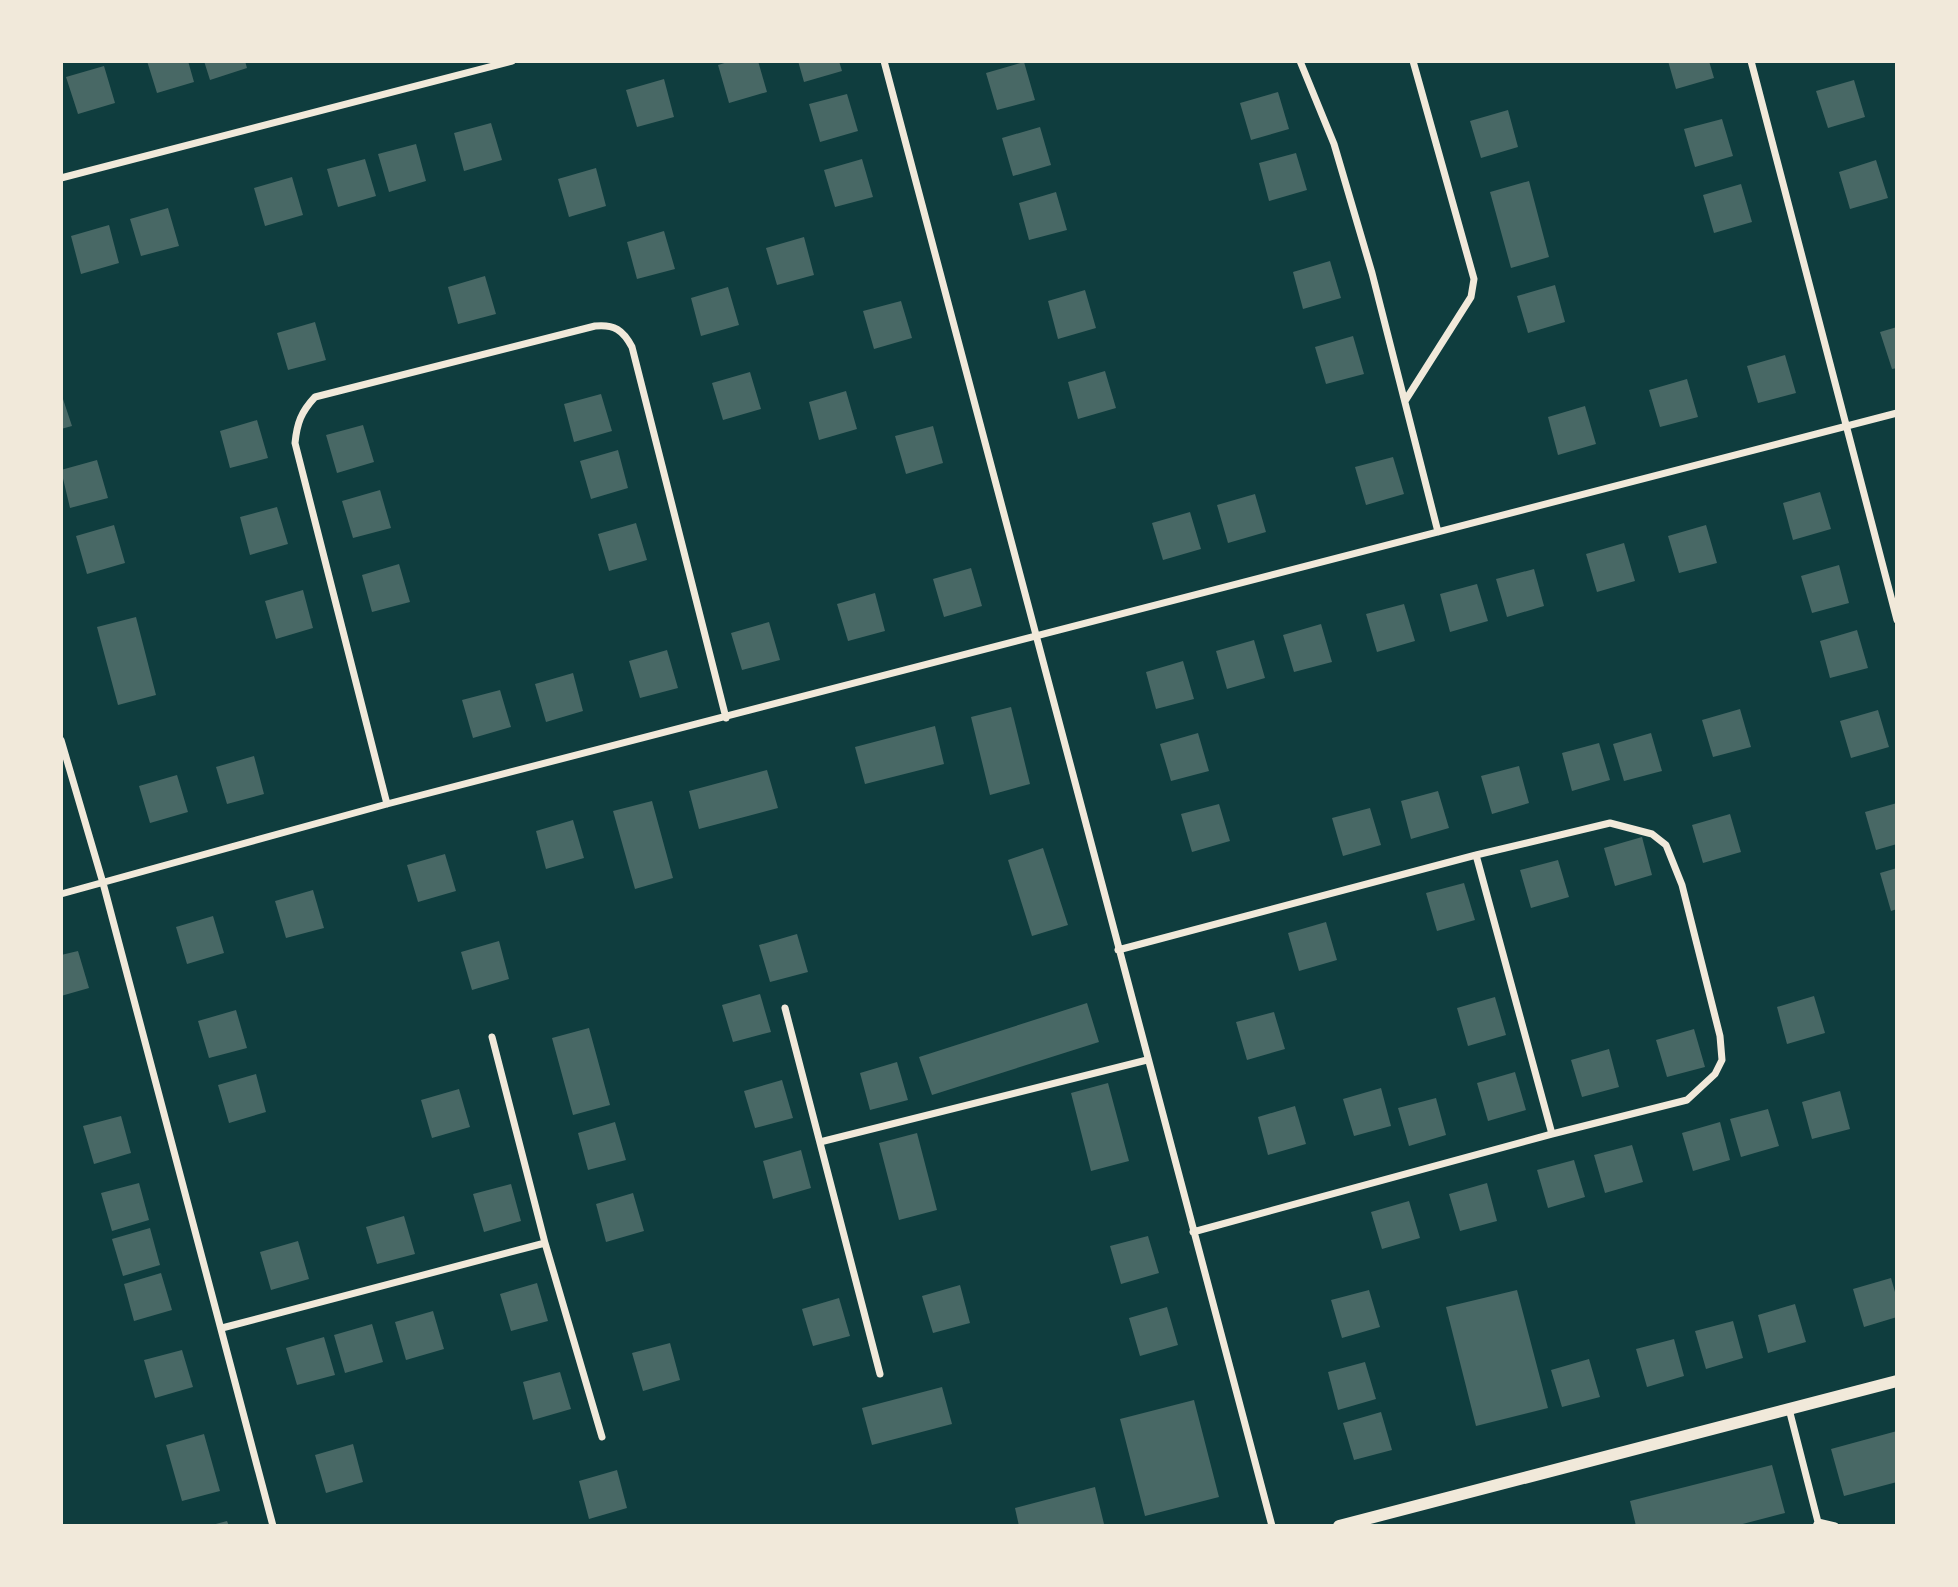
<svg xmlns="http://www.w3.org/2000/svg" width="1958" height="1587" viewBox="0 0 1958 1587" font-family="'Exo 2',sans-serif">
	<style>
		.building { fill: #486865 }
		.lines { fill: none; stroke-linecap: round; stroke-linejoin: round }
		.minor { stroke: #f1e9da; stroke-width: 7 }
		.tertiary { stroke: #f1e9da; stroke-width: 12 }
	</style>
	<rect width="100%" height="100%" fill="#0f3d3e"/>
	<path class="building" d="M147,61h41l6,21 -37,11z
		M204,61h41l2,7 -37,12z
		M731,61h27l9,31 -38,11 -11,-38z
		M798,61h41l3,10 -38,11z
		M1668,61h41l5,17 -38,11z
		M1024,62l11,38 -38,10 -11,-37z
		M104,66l11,37 -37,11 -12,-37z
		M664,79l10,38 -37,10 -11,-37z
		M1854,80l11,37 -37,11 -12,-37z
		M1278,92l11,37 -38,11 -11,-37z
		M847,94l11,37 -38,11 -11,-38z
		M1508,110l10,37 -37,11 -11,-37z
		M1722,119l11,37 -38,11 -11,-38z
		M491,123l11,37 -38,11 -10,-38z
		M1040,127l11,38 -38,11 -11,-38z
		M416,144l10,37 -37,11 -11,-38z
		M1296,153l11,37 -38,11 -10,-38z
		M365,159l11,37 -38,11 -11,-38z
		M862,159l11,38 -38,10 -11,-37z
		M1876,160l12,38 -38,11 -11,-37z
		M596,168l10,38 -37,11 -11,-38z
		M292,177l11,38 -38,11 -11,-38z
		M1529,181l20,76 -38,11 -21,-76z
		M1741,184l11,38 -38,11 -11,-38z
		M1056,192l11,38 -38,10 -10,-37z
		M168,208l11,38 -38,10 -11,-37z
		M109,225l10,38 -38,11 -10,-38z
		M664,231l11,38 -38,10 -10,-37z
		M804,237l10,38 -37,10 -11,-37z
		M1330,261l11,37 -38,11 -10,-37z
		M485,276l11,38 -38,10 -10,-37z
		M1555,285l10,37 -37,11 -11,-37z
		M728,287l11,38 -38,11 -10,-38z
		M1085,290l11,38 -38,11 -10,-38z
		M901,301l11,37 -38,11 -11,-38z
		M315,322l11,38 -38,10 -11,-37z
		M1897,327v41l-5,1 -12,-37z
		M1353,336l11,38 -38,10 -11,-37z
		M1785,355l11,38 -38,10 -11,-37z
		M1105,371l11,37 -38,11 -10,-37z
		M750,372l11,37 -38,11 -11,-37z
		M1687,379l11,38 -38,10 -11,-37z
		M846,391l11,38 -38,11 -10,-38z
		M61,393l11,33 -11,3z
		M601,394l11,37 -38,11 -10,-38z
		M1585,406l11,38 -38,11 -10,-38z
		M257,420l11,38 -38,10 -10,-37z
		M363,425l11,37 -37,11 -11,-38z
		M933,426l10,37 -37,11 -11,-38z
		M618,450l10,38 -37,11 -11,-38z
		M1393,457l11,37 -38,11 -11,-38z
		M97,460l11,38 -38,10 -9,-38z
		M380,490l11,38 -38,10 -11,-37z
		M1820,492l11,37 -38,11 -10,-37z
		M1255,494l11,38 -38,11 -11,-38z
		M277,507l11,37 -38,11 -10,-38z
		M1190,512l11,37 -38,11 -11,-37z
		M636,523l11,37 -38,11 -11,-37z
		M114,525l11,38 -38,11 -11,-38z
		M1706,525l11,38 -38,10 -11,-37z
		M1624,543l11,38 -38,11 -11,-38z
		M399,564l11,38 -38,10 -10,-37z
		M1839,565l10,38 -37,10 -11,-37z
		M971,568l11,38 -38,11 -11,-38z
		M1534,569l10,37 -37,11 -11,-38z
		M1477,584l11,37 -38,11 -10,-38z
		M303,590l10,38 -37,11 -11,-38z
		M875,593l10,38 -37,10 -11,-37z
		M1404,604l11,37 -38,11 -11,-38z
		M136,617l20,78 -38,10 -21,-78z
		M769,622l11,38 -38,10 -11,-37z
		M1321,624l11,38 -38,10 -11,-37z
		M1857,630l11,38 -38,10 -10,-37z
		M1254,640l11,38 -38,11 -11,-38z
		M667,650l11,38 -38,10 -11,-37z
		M1183,661l11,38 -38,10 -10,-37z
		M573,673l10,38 -37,11 -11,-38z
		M500,690l11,37 -38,11 -11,-38z
		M1011,707l19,77 -40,11 -19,-78z
		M1740,709l11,38 -38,10 -11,-37z
		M1878,710l11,37 -38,11 -11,-37z
		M935,726l9,38 -79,20 -10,-37z
		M1198,733l11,38 -38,10 -11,-37z
		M1651,733l11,38 -38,10 -11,-37z
		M1599,743l11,37 -38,11 -10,-38z
		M254,756l10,38 -37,10 -11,-37z
		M1519,766l10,37 -37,11 -11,-38z
		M767,770l11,38 -79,21 -10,-38z
		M177,775l11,37 -38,11 -11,-37z
		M1438,791l11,37 -38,11 -10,-38z
		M652,801l21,77 -38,11 -22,-78z
		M1897,803v41l-21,6 -11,-38z
		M1219,804l11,37 -38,11 -11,-38z
		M1370,808l11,37 -38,11 -11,-38z
		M1730,814l11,38 -38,11 -11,-38z
		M573,820l11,38 -38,11 -10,-38z
		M1642,837l10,38 -37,11 -11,-38z
		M1043,848l25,77 -36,11 -24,-76z
		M445,854l11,37 -38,11 -11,-37z
		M1558,860l11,37 -38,11 -11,-38z
		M1897,868v41l-6,2 -11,-38z
		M1464,883l11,37 -38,11 -11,-38z
		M313,890l11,38 -38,10 -11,-37z
		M213,916l11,37 -37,11 -11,-37z
		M1326,922l11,38 -38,11 -11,-38z
		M797,934l11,38 -38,10 -11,-37z
		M499,941l10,38 -37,11 -11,-38z
		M78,951l11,37 -28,8v-41z
		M760,994l11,38 -38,10 -11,-37z
		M1814,996l11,37 -38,11 -10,-37z
		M1495,997l11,38 -38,11 -11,-38z
		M1087,1003l12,39 -167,53 -13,-38z
		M236,1010l11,38 -38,10 -11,-37z
		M1274,1012l11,37 -38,11 -11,-38z
		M589,1028l21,77 -37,10 -21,-77z
		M1694,1029l11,38 -38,10 -11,-37z
		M1609,1049l10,38 -37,10 -11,-37z
		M897,1062l11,38 -38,10 -10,-37z
		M1515,1072l11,38 -38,11 -11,-38z
		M256,1074l10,38 -37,11 -11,-38z
		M782,1080l11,38 -38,10 -11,-37z
		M1108,1083l21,78 -38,10 -20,-78z
		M1381,1088l10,38 -37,10 -11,-37z
		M459,1089l11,38 -38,11 -11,-38z
		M1840,1091l10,38 -38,10 -10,-37z
		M1436,1098l10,37 -37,11 -11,-38z
		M1295,1106l11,38 -38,11 -10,-38z
		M1768,1109l11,37 -38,11 -11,-38z
		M121,1116l10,37 -37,11 -11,-38z
		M615,1122l11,38 -38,10 -10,-37z
		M1720,1122l10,38 -37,11 -11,-38z
		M917,1133l20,77 -38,10 -20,-77z
		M1632,1145l11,37 -38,11 -11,-38z
		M801,1150l10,38 -38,11 -10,-38z
		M1574,1160l11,37 -37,11 -11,-38z
		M139,1183l10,37 -37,11 -11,-38z
		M1487,1183l10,38 -37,10 -11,-37z
		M511,1184l10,37 -37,11 -11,-38z
		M633,1193l11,38 -38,11 -10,-38z
		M1409,1201l11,37 -38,11 -11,-37z
		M404,1216l11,38 -38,10 -11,-37z
		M150,1228l10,37 -37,11 -11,-37z
		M1148,1236l11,37 -38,11 -11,-38z
		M298,1241l11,38 -38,11 -11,-38z
		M161,1273l11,37 -38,11 -10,-37z
		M1891,1278l6,21v18l-33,10 -11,-38z
		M537,1283l11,38 -37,10 -11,-37z
		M960,1285l10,38 -37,10 -11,-37z
		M1369,1290l11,37 -38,11 -11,-38z
		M1517,1290l31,118 -72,18 -30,-119z
		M839,1298l11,38 -37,10 -11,-37z
		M1795,1304l11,38 -38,11 -10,-38z
		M1167,1307l11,38 -38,11 -11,-38z
		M433,1311l11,38 -38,11 -11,-38z
		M1733,1321l10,37 -37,11 -11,-38z
		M372,1324l11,38 -38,11 -11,-38z
		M324,1337l11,38 -38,10 -11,-37z
		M1674,1339l10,37 -37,11 -11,-38z
		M670,1343l10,37 -37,11 -11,-38z
		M182,1350l11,37 -38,11 -11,-38z
		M1589,1359l11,38 -38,10 -11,-37z
		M1365,1362l11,37 -38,11 -10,-38z
		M560,1372l11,37 -38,11 -10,-38z
		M942,1387l10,37 -80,21 -10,-37z
		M1194,1400l25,97 -74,19 -25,-97z
		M1381,1412l11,38 -38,10 -11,-37z
		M1897,1431v51l-53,14 -13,-47z
		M204,1434l16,57 -38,10 -16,-56z
		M353,1444l10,38 -37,11 -11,-38z
		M1772,1465l13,48 -50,13h-99l-6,-25z
		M617,1470l10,38 -38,11 -10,-38z
		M1095,1487l9,37 -85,2 -4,-18z
		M227,1521l2,5h-17v-1z"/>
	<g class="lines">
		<path class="minor" d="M884,61l388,1465
			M1300,61l34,83 38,129 66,259
			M1751,61l146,559
			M61,178l451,-117
			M1405,401l66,-104 3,-18 -61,-218
			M61,740l42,143 170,643
			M387,804l-92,-361c2,-20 6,-31 20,-46l280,-71c19,-2 28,4 37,21l94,371
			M1476,855l76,279
			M61,894l326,-90 1510,-391
			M1118,950l358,-95 134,-32 42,11 14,11 16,40 38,151 2,24 -7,14 -28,26 -135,34 -359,98
			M785,1008l95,366
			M820,1142l327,-82
			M545,1243l57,194
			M222,1328l323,-85 -53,-206
			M1789,1409l29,113 -2,4
			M1818,1522l17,4"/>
		<path class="tertiary" d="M1339,1526l558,-145"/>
	</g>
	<rect width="1958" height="1587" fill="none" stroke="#f1e9da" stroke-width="126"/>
</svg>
